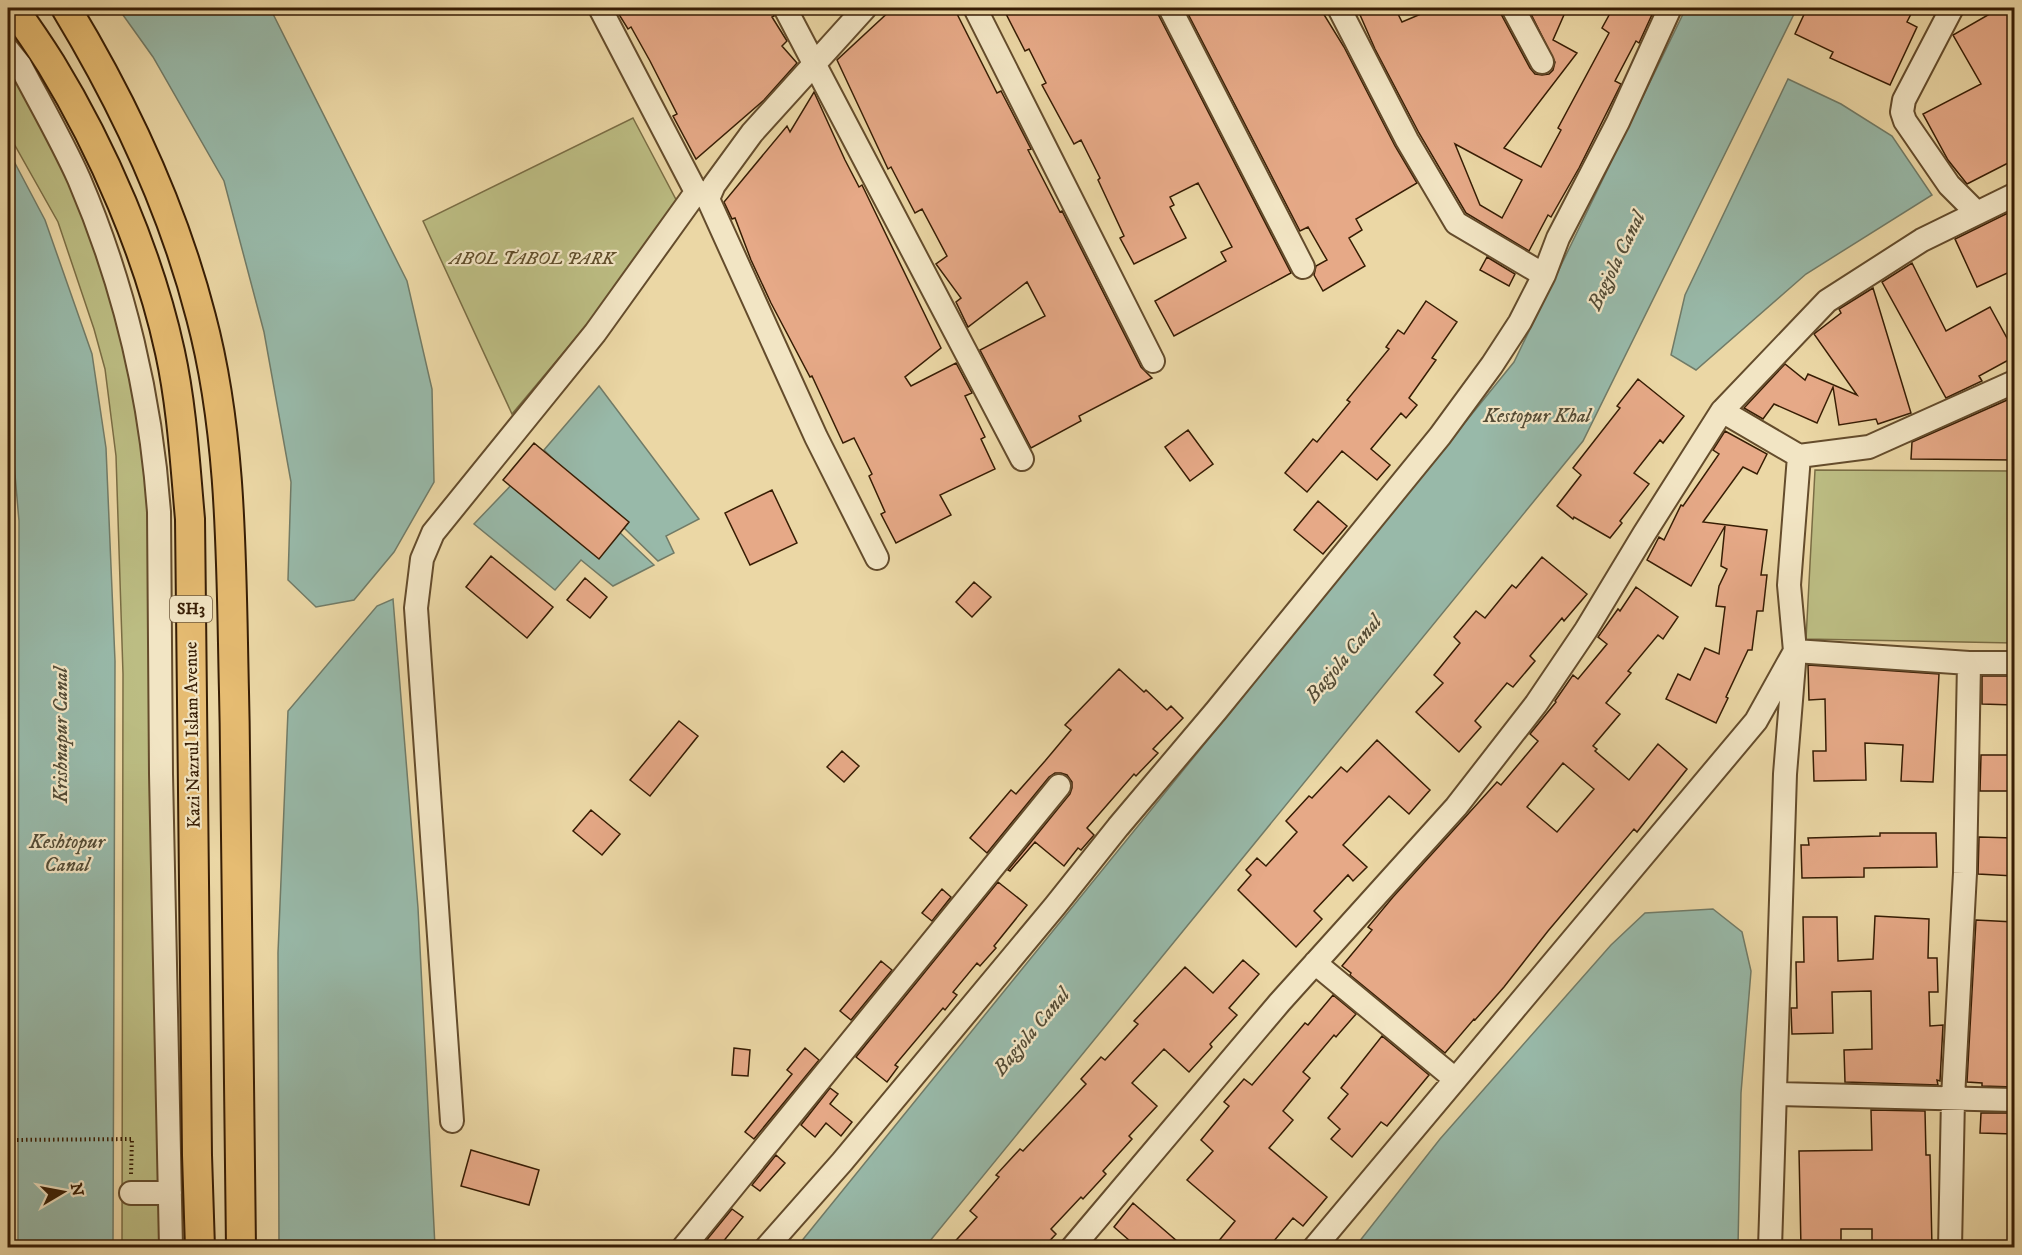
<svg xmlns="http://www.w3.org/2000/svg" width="2022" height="1255" viewBox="0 0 2022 1255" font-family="'IM FELL DW Pica',serif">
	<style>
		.green { fill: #bcbd83; stroke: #7a6d44; stroke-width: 1.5 }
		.water { fill: #98b9a9; stroke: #717b67; stroke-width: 1.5 }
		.building { fill: #e6a987; stroke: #371d04; stroke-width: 1.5; fill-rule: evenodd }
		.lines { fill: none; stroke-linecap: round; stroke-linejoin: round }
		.minor-casing { stroke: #644c2c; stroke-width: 26 }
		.major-casing { stroke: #371d04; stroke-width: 32 }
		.path { stroke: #371d04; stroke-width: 4; stroke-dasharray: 1.5 3; stroke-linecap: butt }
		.minor { stroke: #f2e5c4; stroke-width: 22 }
		.major { stroke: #e6bc72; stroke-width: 28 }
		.labels { text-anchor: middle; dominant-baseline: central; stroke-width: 4.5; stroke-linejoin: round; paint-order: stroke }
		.shield { fill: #f2e5c4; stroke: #6f593e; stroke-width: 1.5 }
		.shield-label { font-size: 16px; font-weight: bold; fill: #371d04 }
		.park-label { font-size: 18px; font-style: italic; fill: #5f4d2a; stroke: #f2e5c4 }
		.street-label { font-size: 18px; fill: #371d04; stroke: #f2e5c4 }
		.water-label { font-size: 20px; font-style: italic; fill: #544c36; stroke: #f2e5c4 }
	</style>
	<rect width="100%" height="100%" fill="#ebd7a5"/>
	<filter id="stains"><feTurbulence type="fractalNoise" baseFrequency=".00333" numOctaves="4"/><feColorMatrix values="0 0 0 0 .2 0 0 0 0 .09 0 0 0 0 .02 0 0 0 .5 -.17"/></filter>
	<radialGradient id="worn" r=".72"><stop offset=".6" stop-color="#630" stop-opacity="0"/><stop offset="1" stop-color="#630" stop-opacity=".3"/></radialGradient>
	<path class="green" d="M8,29l27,45 116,329 21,844h-50l1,-573 -7,-218 -11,-87 -11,-40 -36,-107 -50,-89z
		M633,118l49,93 -170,203 -89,-193z
		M1815,470l199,1v172l-208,-4z
		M8,486l3,35v137l-2,590z"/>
	<path class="water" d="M118,8h152l137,273 25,108 2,93 -40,70 -40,48 -38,7 -28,-27 3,-98 -27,-150 -40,-151 -71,-124z
		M1686,8h111l-214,433 -658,806 -129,1 718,-886z
		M1788,79l53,25 51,32 40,59 -126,79 -110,96 -25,-15 14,-60z
		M8,150l37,70 47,134 14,94 9,213 -2,586h-95l1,-726 -9,-104 -2,-9z
		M599,386l100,133 -33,17 8,17 -16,8 -114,-111z
		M539,456l115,109 -41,21 -32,-26 -26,30 -81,-66z
		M393,599l25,309 17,339h-156l-1,-294 10,-242 89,-105z
		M1713,909l29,23 9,39 -10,122 -3,154h-383l85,-108 171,-194 34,-32z"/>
	<path class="building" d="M615,8h157l2,8 -2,1 15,24 -5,5 15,17 -33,37 -68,59 -23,-43 4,-2 -27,-53 -19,-34 -3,2z
		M893,8h61l43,85 4,-2 14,27 16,31 -3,1 32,62 2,-1 79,156 11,11 -73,38 2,5 -50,27 -51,-98 65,-34 -18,-34 -59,45 -12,-25 5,-4 -25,-34 11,-8 -25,-47 -7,4 -24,-46 -3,2 -51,-109z
		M1003,8h154l1,6 133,259 -117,63 -19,-35 71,-40 -5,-9 11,-5 -34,-64 -28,14 4,8 -4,2 16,31 -52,26 -14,-26 4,-2 -26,-56 2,-2 -19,-38 -7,4 -32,-59 4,-2 -17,-34 -4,2z
		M1185,8h135l24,39 51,99 22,37 -61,36 6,11 -13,8 16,28 -42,25 -9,-16 2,-9 11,-6 -19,-33 -8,4z
		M1357,8h38l7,14 33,-14h65l1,6 29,54 5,6 7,1 7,-1 4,-4 2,-8 -27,-54h39l-14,32 24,13 -73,95 37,19 20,-37 -3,-2 51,-95 -7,-5 11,-20h42l-16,35 -3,-2 -21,40 6,3 -42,84 -28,49 -3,-2 -19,36 -63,-38 -47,-80 -44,-84zM1455,144l67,36 -20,38 -22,-13z
		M1807,8h107l-7,14 10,5 -27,58 -60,-27 3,-6 -38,-18z
		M2000,8h14v152l-47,24 -19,-24 -25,-46 58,-30 -28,-49z
		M814,92l31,68 14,27 3,-2 79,163 -36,29 6,9 45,-23 16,30 -7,3 20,41 -4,2 14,30 -55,26 11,20 -55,28 -15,-29 4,-2 -16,-36 3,-2 -18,-36 -11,5 -31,-67 -2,1 -39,-74 -20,-43 -16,-42 -3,1 -8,-17 63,-76 3,6z
		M2014,210v60l-37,17 -22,-48z
		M1487,257l28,17 -6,12 -29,-16z
		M1912,263l34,68 44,-24 24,44v6l-35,19 3,5 -36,17 -64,-116z
		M1873,288l38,125 -33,11 -2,-5 -37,6 -6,-38 -16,36 -43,-19 -11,15 -19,-11 41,-44 20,16 3,-6 49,21 -43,-61 27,-21 -2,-4z
		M1426,301l31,21 -25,36 4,2 -27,38 8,7 -11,13 -5,-5 -30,36 19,16 -13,15 -35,-29 -35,41 -22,-19 28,-34 4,3 33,-40 -3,-2 42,-51 -3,-2 12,-17 6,4z
		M1638,379l46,37 -21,27 -3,-3 -26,33 15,11 -29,37 2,2 -12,15 -36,-21 -1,2 -16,-13 24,-31 -8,-7 47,-60 -3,-2z
		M2014,397v63l-103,-1 1,-17z
		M1188,430l25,34 -23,17 -25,-34z
		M1725,431l42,23 -10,20 -14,-7 -40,55 64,8 -6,45h6l-4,36h-6l-5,39h-4l-22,47 2,1 -12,25 -50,-24 12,-25 12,6 15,-32 14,6 6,-47 -9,-1 3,-20 8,-17 -6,-3 4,-40 -34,60 -44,-26 12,-23 5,3 17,-35 2,1 36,-52 -6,-4z
		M534,443l95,79 -30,37 -96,-79z
		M772,490l25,53 -47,22 -25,-52z
		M1318,501l29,25 -24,28 -29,-24z
		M491,556l62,51 -26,31 -61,-51z
		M1542,557l45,37 -23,27 -2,-3 -32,38 5,5 -22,26 -6,-4 -32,38 6,6 -22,25 -43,-40 27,-29 -9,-8 26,-32 -6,-6 22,-26 9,7 27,-33 4,3z
		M585,578l22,19 -17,21 -23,-18z
		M974,582l17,15 -19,20 -16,-15z
		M1636,587l42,30 -15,22 -5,-4 -30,36 3,2 -25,30 14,11 -27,32 4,3 -2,2 34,29 29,-36 29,25 -50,63 -3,-3 -86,102 -44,56 -29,33 -1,-1 -29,34 -95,-78 1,-2 -9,-7 30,-36 -4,-3 25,-30 104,-115 4,3 37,-44 -8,-7 26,-32 -1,-1 18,-26 5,4 29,-35 -9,-7 20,-28 2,2zM1563,763l31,26 -37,43 -30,-25z
		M1808,665l131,9 -6,108 -32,-1 2,-36 -38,-2 1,37 -52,1 -1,-30h13l-1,-52 -16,1z
		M1119,669l25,23 2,-2 21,20 4,-4 12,12 -30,31 5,4 -22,23 -2,-2 -47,54 7,7 -13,15 -3,-2 -14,18 -29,-24 -25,29 -2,-1 62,-76 2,-6v-6l-5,-7 -6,-2h-6l-6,4 -62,76 -17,-15 41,-48 5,4 29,-33 26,-31 -6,-5z
		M1982,676h32v29l-32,-1z
		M679,721l19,15 -48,60 -20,-16z
		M1377,740l53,50 -21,24 -20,-18 -46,49 24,22 -14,14 -5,-6 -34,36 8,8 -26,28 -58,-57 13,-15 -5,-5 11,-12 9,8 31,-34 -11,-11 23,-25 3,2 29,-31 6,5z
		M842,751l17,15 -15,16 -17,-15z
		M1981,755h33v36h-34z
		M591,810l29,24 -18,21 -29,-24z
		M1880,833h56l1,34 -73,1v9l-62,1 -1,-33h8l-1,-7 72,-2z
		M1979,837l35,1v38l-36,-2z
		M998,882l29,23 -33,41 2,2 -16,18 -3,-3 -24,29 4,3 -12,15 -2,-2 -48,57 3,2 -11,15 -31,-25z
		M942,889l9,8 -19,24 -10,-8z
		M1875,916l54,3 -1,39h9l1,34h-9l1,34 13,-1 -3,56 -3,-1 1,5 -93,-3 -1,-32 28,-1 -1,-58 -39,1 1,41 -41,1 -1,-26h6l-1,-46h8l-1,-45h34l1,44 35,-2z
		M1976,920l38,2v165l-32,-1v-3l-15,-1z
		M1243,960l16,14 -30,34 8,7 -27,29 2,3 -23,25 -25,-23 -32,34 25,23 -28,30 3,3 -29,32 3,3 -23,25 -2,-2 -30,32 5,5 -13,14h-94l28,-31 -7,-6 29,-34 -3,-2 24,-26 3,2 63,-67 -5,-5 20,-22 4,3 33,-36 -4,-3 51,-54 28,26z
		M881,961l11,9 -41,50 -11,-9z
		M1333,995l23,19 -20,23 -2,-2 -31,37 7,6 -27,33 10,9 -24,28 58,49 -24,29 -10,-8 -25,30h-55l22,-27 -48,-41 26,-29 -12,-11 28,-34 -5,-4 20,-23 8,6 53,-62 3,2z
		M1382,1036l47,39 -42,51 -6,-4 -29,35 -21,-18 9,-10 -12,-11 20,-24 -7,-6z
		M734,1048l16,2 -2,26 -16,-1z
		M805,1048l14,12 -65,79 -9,-7 47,-58 -5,-4z
		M830,1088l8,6 -8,10 22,18 -11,14 -15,-13 -11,14 -14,-12z
		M1871,1110l54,1 1,44h4l2,93h-60v-19h-31v19h-40l-2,-97 73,-1z
		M1981,1113h33v21l-34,-1z
		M471,1150l68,20 -10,35 -68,-19z
		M776,1155l9,8 -25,28 -8,-6z
		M1133,1203l52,45h-47l-24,-21z
		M732,1209l11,8 -25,31h-6l-7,-6z"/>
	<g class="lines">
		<defs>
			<path id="minor" d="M600,8l94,180 14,11 6,-14 38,-52 113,-125
				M785,8l237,451
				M975,8l178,353
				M1170,8l133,259
				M1339,8l68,132 49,83 88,52
				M1513,8l29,54
				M1952,8l-48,92 -2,12 3,9 44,64 28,28
				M8,50l12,15c20,38 42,76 59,114 45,105 72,220 80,333l2,262 10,474
				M708,199l108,238 61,121
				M1722,411l77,45 70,-9 145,-65
				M1315,963l140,116
				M1775,1094l239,6
				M452,1121l-36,-513 6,-49 11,-26 162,-200 102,-142
				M131,1193h39
				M683,1248l376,-462
				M766,1248l76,-86 213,-256 63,-79 98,-116 224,-275 52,-71 28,-43 24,-47 14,-37 60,-116 52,-114
				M1072,1248l208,-246 176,-195 80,-103 50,-74 58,-96 78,-123 105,-110 95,-61 92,-45
				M1314,1248l442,-527 39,-70 174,12h45
				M1770,1248l15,-474 10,-123 -6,-66 10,-129
				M1950,1248l3,-150 12,-225 4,-210"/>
			<path id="major" d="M13,8c13,18 26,37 38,56 52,85 98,191 119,288 12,55 15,112 20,167l7,636 3,93
				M66,8c58,96 107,200 135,309 32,120 30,251 33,375 4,185 5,370 7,556"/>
		</defs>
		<use href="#minor" class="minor-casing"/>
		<use href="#major" class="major-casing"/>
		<path class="path" d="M8,1140l124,-1 -1,35"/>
		<use href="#minor" class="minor"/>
		<use href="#major" class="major"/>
	</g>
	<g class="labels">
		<rect class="shield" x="170" y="596" width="42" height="26" rx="4.5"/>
		<g class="shield-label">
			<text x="191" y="609">SH3</text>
		</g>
		<g class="park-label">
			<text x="532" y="259">ABOL TABOL PARK</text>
		</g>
		<g class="street-label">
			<text transform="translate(193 735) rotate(-91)">Kazi Nazrul Islam Avenue</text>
		</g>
		<g class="water-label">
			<text transform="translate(1617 261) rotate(-64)">Bagjola Canal</text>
			<text x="1537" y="416">Kestopur Khal</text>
			<text transform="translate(1344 659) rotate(-50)">Bagjola Canal</text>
			<text transform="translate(61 735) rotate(-90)">Krishnapur Canal</text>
			<text x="67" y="842">Keshtopur<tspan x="67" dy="23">Canal</tspan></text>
			<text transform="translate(1032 1032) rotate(-50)">Bagjola Canal</text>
		</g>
	</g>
	<rect width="2022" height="1255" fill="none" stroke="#ebd7a5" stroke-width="30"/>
	<rect x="9" y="9" width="2004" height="1237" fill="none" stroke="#371d04" stroke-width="3"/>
	<rect x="15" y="15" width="1992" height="1225" fill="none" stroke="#371d04" stroke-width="1.5"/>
	<g transform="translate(63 1192) rotate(80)" stroke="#f2e5c4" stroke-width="4.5" paint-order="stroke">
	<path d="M0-4.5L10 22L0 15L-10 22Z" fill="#371d04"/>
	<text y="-9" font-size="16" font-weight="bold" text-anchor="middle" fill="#371d04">N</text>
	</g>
	<rect width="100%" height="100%" filter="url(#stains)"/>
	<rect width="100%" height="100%" fill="url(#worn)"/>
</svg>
